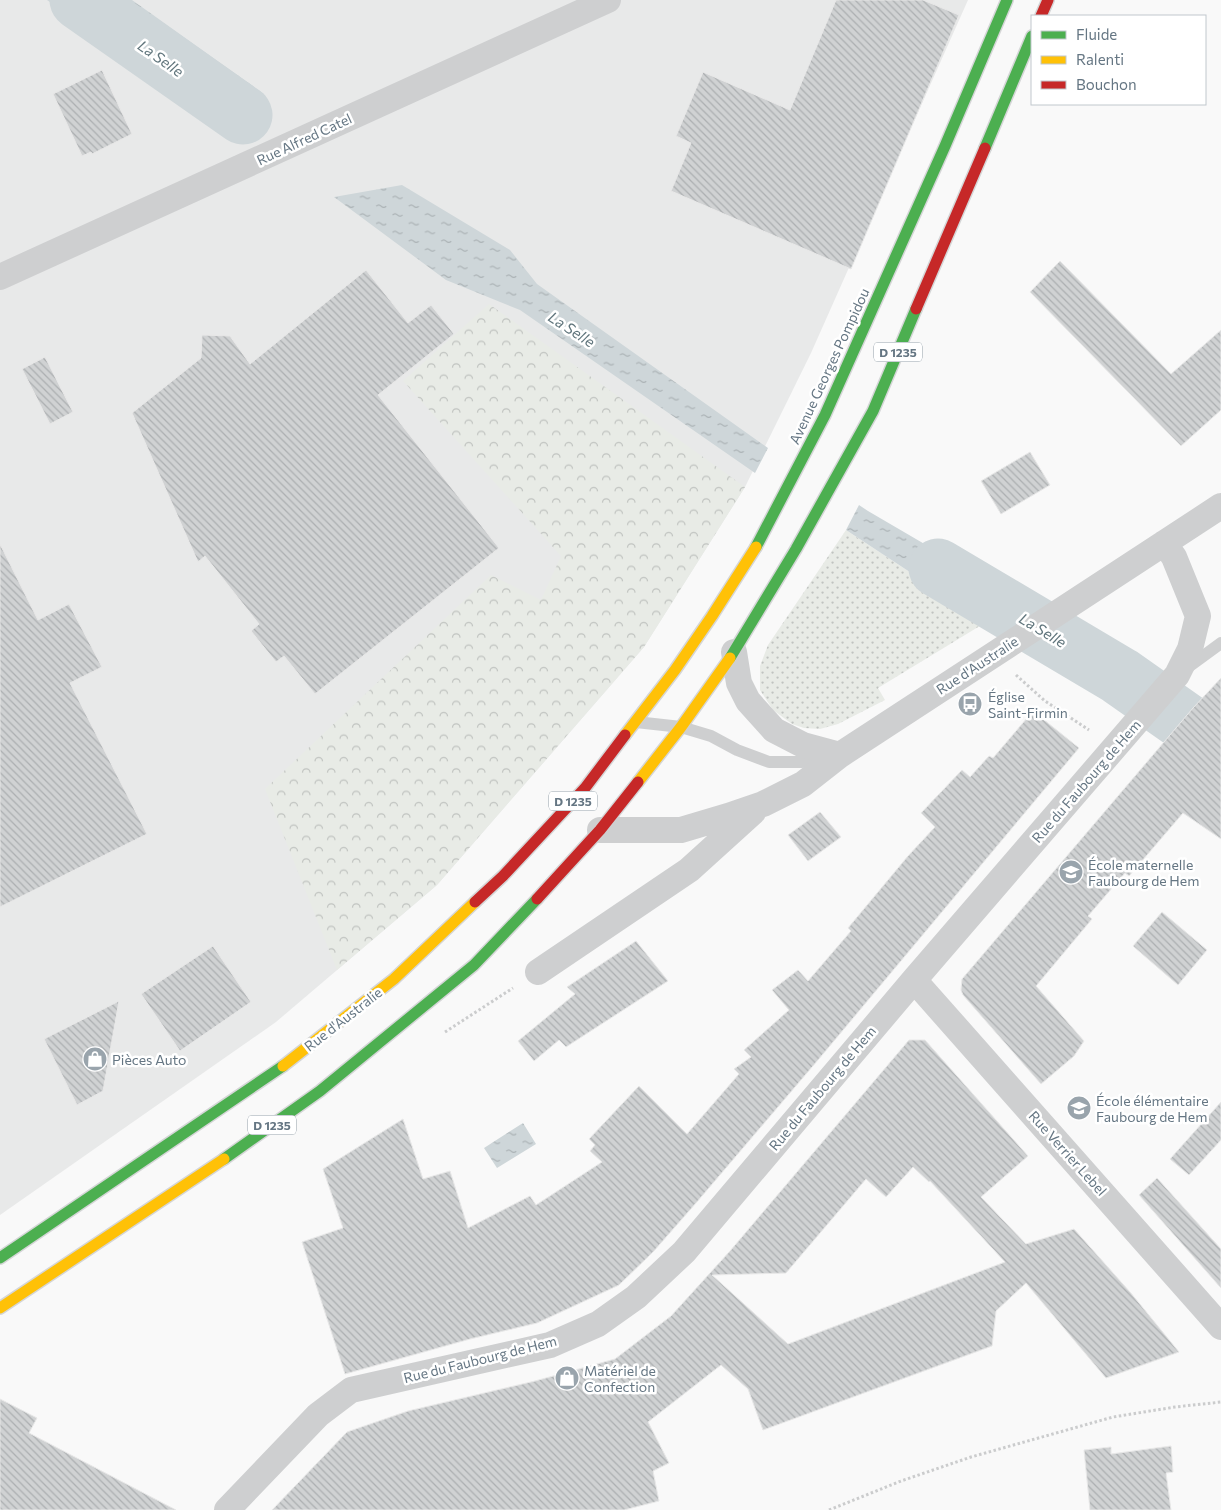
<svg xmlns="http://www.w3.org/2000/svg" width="1221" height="1510" viewBox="0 0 1221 1510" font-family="Commissioner,sans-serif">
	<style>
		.built { fill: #e8e9e9 }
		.grass { fill: url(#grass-dots) }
		.forest { fill: url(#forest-crowns) }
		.water { fill: url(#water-ripples) }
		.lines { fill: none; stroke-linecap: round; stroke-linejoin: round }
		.river { stroke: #ced6d9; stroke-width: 59 }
		.building { fill: url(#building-back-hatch); stroke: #e8e8e8; fill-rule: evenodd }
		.fast-casing { stroke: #d5d6d7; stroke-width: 14 }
		.slow-casing { stroke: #d5d6d7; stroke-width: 14 }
		.jam-casing { stroke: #d5d6d7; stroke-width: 14 }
		.path { stroke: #cbcccd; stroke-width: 3; stroke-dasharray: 2.5 2.5; stroke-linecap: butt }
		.lane { stroke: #cecfd0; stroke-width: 12 }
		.street { stroke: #cecfd0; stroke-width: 26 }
		.fast { stroke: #4caf50; stroke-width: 11 }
		.slow { stroke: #ffc107; stroke-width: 11 }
		.jam { stroke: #c62828; stroke-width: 11 }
		.labels { text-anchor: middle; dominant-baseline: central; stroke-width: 5; stroke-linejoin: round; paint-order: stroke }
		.shield { fill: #fff; stroke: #939fa8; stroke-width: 1 }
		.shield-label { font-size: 12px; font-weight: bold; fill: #657683 }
		.street-label { font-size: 14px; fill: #657683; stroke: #fff }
		.poi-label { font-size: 14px; fill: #657683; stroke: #fff; text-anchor: start }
		.water-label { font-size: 15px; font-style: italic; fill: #60757c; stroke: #fff }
	</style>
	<defs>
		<pattern id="grass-dots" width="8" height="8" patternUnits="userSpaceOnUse" patternTransform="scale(1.25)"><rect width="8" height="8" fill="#e8ebe6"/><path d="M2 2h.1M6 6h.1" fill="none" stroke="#c0c3c0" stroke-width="1.8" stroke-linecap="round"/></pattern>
		<pattern id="forest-crowns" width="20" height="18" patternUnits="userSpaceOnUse" patternTransform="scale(1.25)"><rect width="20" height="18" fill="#e8ebe6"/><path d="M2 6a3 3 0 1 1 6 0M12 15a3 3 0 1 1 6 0" fill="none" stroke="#c0c3c0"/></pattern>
		<pattern id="water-ripples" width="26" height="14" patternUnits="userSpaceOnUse" patternTransform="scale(1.25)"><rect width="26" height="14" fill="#ced6d9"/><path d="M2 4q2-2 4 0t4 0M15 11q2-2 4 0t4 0" fill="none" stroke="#abb2b5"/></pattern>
		<pattern id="building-back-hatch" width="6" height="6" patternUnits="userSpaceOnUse" patternTransform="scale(1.25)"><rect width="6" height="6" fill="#d0d2d3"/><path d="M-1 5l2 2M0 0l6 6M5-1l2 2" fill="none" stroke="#acafb1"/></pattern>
	</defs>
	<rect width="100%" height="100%" fill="#f9f9f9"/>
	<path class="built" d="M0,0h968l-157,353 -66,134 -101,160 -207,238 -161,137 -276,193z"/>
	<path class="grass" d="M846,530l91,60 51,31 -110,67 7,12 -47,24 -18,5 -16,-1 -12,-4 -19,-14 -13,-20v-24l8,-21z"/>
	<path class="forest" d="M489,304l256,183 -101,160 -207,238 -100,85 -72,-181 226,-214 50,25 20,-44 -158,-175z"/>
	<path class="water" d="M47,0h85l132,94 -50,22z
		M402,185l108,65 27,34 231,164 -13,25 -235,-163 -74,-30 -112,-83z
		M859,505l9,6 101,59 23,12 36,15 -40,24 -51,-31 -91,-60z
		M1083,631l62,37 -28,31 -70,-46z
		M523,1123l13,21 -39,24 -13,-20z"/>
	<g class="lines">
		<path class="river" d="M79,0l164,115
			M938,568l182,108 101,71"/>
	</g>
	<path class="building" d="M836,0h87l36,15 -108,254 -180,-78 20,-48 -15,-7 27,-64 87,38z
		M102,70l30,64 -40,20 -1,-2 -9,4 -29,-62z
		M1060,261l111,113 50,-44v80l-40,36 -151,-154z
		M366,270l42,53 23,-18 23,29 -76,61 121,153 -184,146 -31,-38 -8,6 -25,-31 8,-7 -54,-68 -7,6 -66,-149 69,-55 1,-23 28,1 20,28z
		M45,357l28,55 -23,12 -28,-55z
		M1030,452l20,33 -49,29 -20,-33z
		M0,544l38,76 31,-16 33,63 -32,16 77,151 -147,73z
		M1221,678v161l-38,-26 -54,63 -4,-3 -37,43 4,3 -56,67 48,55 -10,15 -33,28 -78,-89 -2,-5 1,-11 231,-271z
		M1033,711l46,37 -261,312 -122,143 -43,49 -34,33 -82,38 -67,16 -125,35 -43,-132 41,-14 -20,-59 80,-50 20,60 27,-8 18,57 62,-32 6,9 66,-43 -12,-11 5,-6 -6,-6 50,-53 48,48 52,-60 -5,-5 17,-12 -7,-7 45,-40 -17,-20 26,-20 10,11 43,-50 -3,-3 60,-72 27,-29 -14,-14 41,-43 8,7 19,-21 4,2z
		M820,812l21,25 -33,24 -20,-26z
		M1162,912l45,38 -29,35 -45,-39z
		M636,941l32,40 -102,66 -7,-7 -25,21 -16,-20 57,-47 -8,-7z
		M213,946l38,56 -71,49 -39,-57z
		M119,1001l-16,90 -26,14 -33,-66z
		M909,1040h16l103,116 -47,41 45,47 48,-15 56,63 49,60 -73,26 -80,-95 -30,28 -4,35 -229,84 -15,-41 -27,-24 -73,57 21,41 -16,8 6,30 -35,9h-352l75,-78 61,-21 127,-30 80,-22 56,-43 59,-65zM913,1167l16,15 1,-1 75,81 -217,82 -76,-69 74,-2 80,-94 20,18z
		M1221,1102v38l-32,35 -19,-16z
		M1157,1178l64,71v39l-82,-93z
		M0,1399l37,19 -8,15 147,77h-176z
		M1171,1446l2,26 -7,1 5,37h-81l-6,-60 27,-3v7z"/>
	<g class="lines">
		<defs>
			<path id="fast" d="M985,148l47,-112
				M756,547l69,-132 120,-269 62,-146
				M730,658l66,-109 77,-138 43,-102
				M224,1159l96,-68 154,-126 63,-66
				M0,1258l283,-192"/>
			<path id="slow" d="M625,735l50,-65 37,-54 44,-69
				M638,782l43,-55 49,-69
				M283,1066l111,-87 81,-77
				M0,1308l224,-149"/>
			<path id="jam" d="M1041,16l7,-16
				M916,309l69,-161
				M537,899l63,-69 38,-48
				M475,902l28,-26 82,-88 40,-53"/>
		</defs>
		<use href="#fast" class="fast-casing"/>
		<use href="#slow" class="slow-casing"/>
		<use href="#jam" class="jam-casing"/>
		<path class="path" d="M1016,675l29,26 44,29
			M445,1032l68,-44
			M829,1510l72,-29 70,-24 142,-40 62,-10 46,-5"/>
		<path class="lane" d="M1187,668l34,-25
			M636,722l45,5 30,9 26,14 32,12h33l24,-5"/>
		<path class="street" d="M0,277l608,-277
			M734,652l5,31 9,18 26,29 29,15 37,10
			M600,830h81l47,-14 35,-12 40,-20 37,-29 381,-249
			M538,972l151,-102 64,-58
			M914,980l307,347
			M227,1510l91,-95 33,-25 199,-45 48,-21 38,-27 48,-45 230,-272 263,-305 13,-26 8,-33 -24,-59 -10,-14"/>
		<use href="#fast" class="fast"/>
		<use href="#slow" class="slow"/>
		<use href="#jam" class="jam"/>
	</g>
	<defs>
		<symbol id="bus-disc" viewBox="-11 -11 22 22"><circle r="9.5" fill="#99a4ac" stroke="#fff"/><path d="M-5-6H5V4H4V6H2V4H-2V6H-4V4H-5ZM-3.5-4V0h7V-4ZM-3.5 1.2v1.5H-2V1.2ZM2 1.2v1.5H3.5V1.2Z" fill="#fff"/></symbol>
		<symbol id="school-disc" viewBox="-11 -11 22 22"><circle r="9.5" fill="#99a4ac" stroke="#fff"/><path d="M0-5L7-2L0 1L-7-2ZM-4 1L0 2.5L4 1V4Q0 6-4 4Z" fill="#fff"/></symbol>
		<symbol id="shop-disc" viewBox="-11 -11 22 22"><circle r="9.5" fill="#99a4ac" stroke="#fff"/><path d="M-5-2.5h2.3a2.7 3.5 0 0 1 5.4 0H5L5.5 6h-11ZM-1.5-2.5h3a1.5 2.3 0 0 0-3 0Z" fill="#fff"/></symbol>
	</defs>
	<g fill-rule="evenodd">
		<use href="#bus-disc" x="956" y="690" width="28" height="28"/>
		<use href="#school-disc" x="1057" y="858" width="28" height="28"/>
		<use href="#shop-disc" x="81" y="1045" width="28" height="28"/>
		<use href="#school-disc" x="1065" y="1094" width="28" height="28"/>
		<use href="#shop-disc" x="553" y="1364" width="28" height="28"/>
	</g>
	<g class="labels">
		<g class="shield">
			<rect x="874" y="342.5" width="48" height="19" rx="4"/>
			<rect x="549" y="791.5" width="48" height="19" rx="4"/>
			<rect x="248" y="1115.5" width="48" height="19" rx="4"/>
		</g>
		<g class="shield-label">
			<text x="898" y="352">D 1235</text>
			<text x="573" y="801">D 1235</text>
			<text x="272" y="1125">D 1235</text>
		</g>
		<g class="street-label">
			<text transform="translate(304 139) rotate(-25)">Rue Alfred Catel</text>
			<text transform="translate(829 366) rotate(-65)">Avenue Georges Pompidou</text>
			<text transform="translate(977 665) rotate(-33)">Rue d'Australie</text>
			<text transform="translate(1086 781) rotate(-49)">Rue du Faubourg de Hem</text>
			<text transform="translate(343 1019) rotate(-38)">Rue d'Australie</text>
			<text transform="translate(822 1088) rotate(-50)">Rue du Faubourg de Hem</text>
			<text transform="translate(1068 1153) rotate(48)">Rue Verrier Lebel</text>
			<text transform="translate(480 1359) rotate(-14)">Rue du Faubourg de Hem</text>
		</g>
		<g class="poi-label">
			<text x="988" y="696">Église<tspan x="988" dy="16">Saint-Firmin</tspan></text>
			<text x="1088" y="864">École maternelle<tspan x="1088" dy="16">Faubourg de Hem</tspan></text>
			<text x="112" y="1059">Pièces Auto</text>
			<text x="1096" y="1100">École élémentaire<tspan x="1096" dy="16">Faubourg de Hem</tspan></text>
			<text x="584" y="1370">Matériel de<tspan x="584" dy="16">Confection</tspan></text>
		</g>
		<g class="water-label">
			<text transform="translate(161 58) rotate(35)">La Selle</text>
			<text transform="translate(572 329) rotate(33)">La Selle</text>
			<text transform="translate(1043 630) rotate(31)">La Selle</text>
		</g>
	</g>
	<rect x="1031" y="15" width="175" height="90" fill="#ffffff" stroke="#c1c8cd"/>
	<rect x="1041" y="31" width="25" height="8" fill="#4caf50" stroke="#c1c8cd"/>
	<text x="1076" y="40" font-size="15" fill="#657683">Fluide</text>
	<rect x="1041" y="56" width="25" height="8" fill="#ffc107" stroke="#c1c8cd"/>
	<text x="1076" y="65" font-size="15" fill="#657683">Ralenti</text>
	<rect x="1041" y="81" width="25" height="8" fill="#c62828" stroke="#c1c8cd"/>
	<text x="1076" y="90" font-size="15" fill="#657683">Bouchon</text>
</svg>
